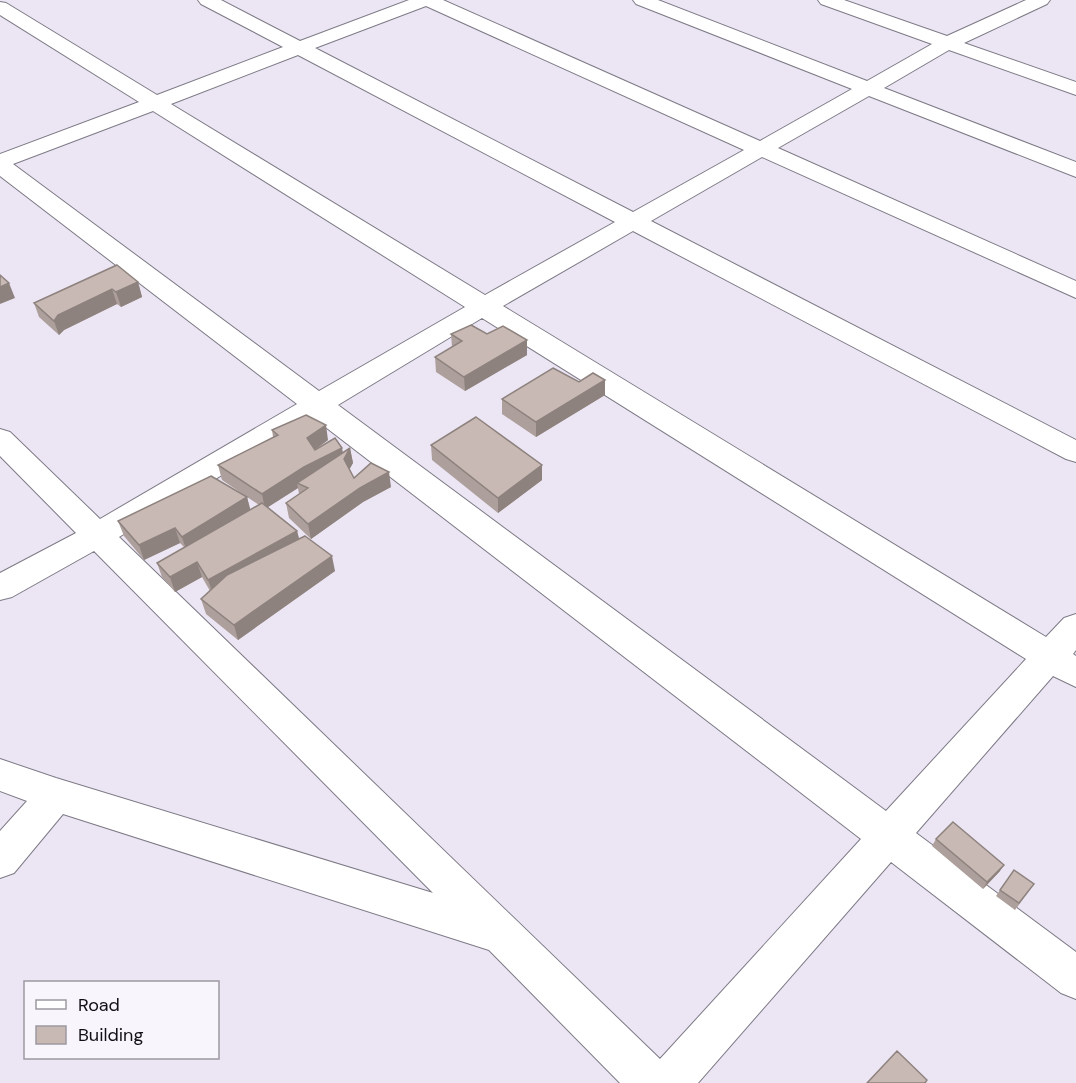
<svg xmlns="http://www.w3.org/2000/svg" width="1076" height="1083" viewBox="0 0 1076 1083" font-family="'DM Sans',sans-serif">
	<style>
		.lines { fill: none; stroke-linecap: round; stroke-linejoin: round }
		.street-casing { stroke: #7e7a86; stroke-width: 2 }
		.street { fill: #fff; fill-rule: evenodd }
		.wall { fill: #ad9f9b }
		.shaded-wall { fill: #8d827e }
		.building { fill: #c9b9b4; stroke: #8d827e; stroke-width: 1.5 }
	</style>
	<rect width="100%" height="100%" fill="#ece6f4"/>
	<g class="lines">
		<defs>
			<path id="street" d="M198,0h23l79,41 109,-41h34l317,141 92,-52 -216,-85 -3,-4h25l209,81 65,-37 -111,-40 -3,-4h26l103,36 79,-36h24l-3,4 -83,39 112,39v13l-127,-45 -65,38 192,74v15l-207,-81 -91,52 298,133v17l-314,-141 -111,64 425,219v22l-10,-3 -433,-228 -130,75 543,331 18,-19 12,-4v36l-3,4 3,2v31l-23,-11 -137,157 160,119v47l-15,-6 -170,-131 -193,221h-78l-131,-133 -426,-136 -49,59 -14,5v-47l27,-30 -27,-10v-32l56,19 377,115 -339,-342 -82,46 -12,3v-27l76,-40 -76,-77v-27l10,3 90,87 197,-115 -297,-228v-22l139,-52 -139,-87v-13l6,1 151,92 126,-48 -82,-43zM426,6l318,144 -111,62 -318,-164zM298,55l317,167 -130,73 -314,-191zM153,111l312,196 -146,84 -306,-227zM482,318l544,341 -140,152 -548,-406zM315,419l546,420 -201,220 -541,-522z"/>
		</defs>
		<use href="#street" class="street-casing"/>
		<use href="#street" class="street"/>
	</g>
	<path class="wall" d="M138,282l4,15 -21,10 -4,-3 -53,26 -5,5 -20,-18 -5,-14z
		M451,334l76,21 -62,36 -29,-19 -1,-15 17,-10z
		M605,380v15l-69,42 -34,-23v-15l77,-17z
		M272,430l56,10 -13,10 28,3 7,-5 3,15 -4,6 5,9 37,9 -28,15 -52,37 -22,-21 -3,-15 13,-9 -1,-6 -30,19 29,24 2,8 36,32 -97,69 -32,-26 -5,-15 9,-8 -8,-14 -27,15 -13,-15 -5,-14 27,-16 -4,-4 -36,17 -20,-24 -6,-15 129,-24 3,13 9,-5 -37,-25 -4,-15 55,-28z
		M431,445l111,20v15l-44,33 -66,-53z
		M936,839l64,32 -17,18 -51,-43z
		M1000,890l29,1 -14,19 -19,-14z"/>
	<path class="shaded-wall" d="M138,282l4,15 -21,10 -5,-15z
		M9,283l6,15 -15,6v-17z
		M112,289l5,15 -53,26 -5,5 -5,-14 4,-6z
		M527,340v15l-62,36 -1,-14z
		M605,380v15l-69,42v-15z
		M326,425l2,15 -18,13 -3,-15z
		M342,448l3,15 -48,20 1,5 -33,21 -3,-15 42,-27z
		M350,448l3,15 -6,11 -3,-15z
		M542,465v15l-44,33v-15z
		M389,472l2,15 -28,15 -52,37 -3,-15 52,-36z
		M247,497l4,15 -64,40 -5,-15z
		M175,528l5,15 -36,17 -5,-15z
		M297,531l4,15 -88,48 -5,-14z
		M332,556l3,15 -97,69 -4,-15z
		M197,562l5,15 -27,15 -5,-15z
		M1004,865l-4,6 -17,18 4,-7z"/>
	<path class="building" d="M117,265l21,17 -22,10 -4,-3 -54,26 -4,6 -20,-18z
		M0,275l9,8 -9,4z
		M471,325l16,9 16,-8 24,14 -63,37 -29,-20 27,-16 -11,-7z
		M553,368l26,14 14,-9 12,7 -69,42 -34,-23z
		M306,415l20,10 -19,13 8,12 20,-12 7,10 -38,19 -42,27 -44,-29 60,-30 -6,-5z
		M476,417l66,48 -44,33 -67,-53z
		M350,448l-6,11 10,19 17,-15 18,9 -29,16 -52,36 -22,-21 22,-15 -11,-5z
		M211,476l36,21 -65,40 -7,-9 -36,17 -21,-24z
		M262,503l35,28 -89,49 -11,-18 -27,15 -13,-14z
		M305,536l27,20 -98,69 -33,-26 26,-24z
		M953,822l51,43 -17,17 -51,-43z
		M1014,870l20,14 -15,19 -19,-13z
		M897,1051l30,29 -2,3h-58z"/>
	<rect x="24" y="981" width="195" height="78" fill="#f8f5fd" stroke="#9c99a0" stroke-width="1.5"/>
	<rect x="36" y="1000" width="30" height="9" fill="#ffffff" stroke="#9c99a0" stroke-width="1.5"/>
	<text x="78" y="1011" font-size="18" fill="#111014">Road</text>
	<rect x="36" y="1026" width="30" height="18" fill="#c9b9b4" stroke="#9c99a0" stroke-width="1.5"/>
	<text x="78" y="1041" font-size="18" fill="#111014">Building</text>
</svg>
